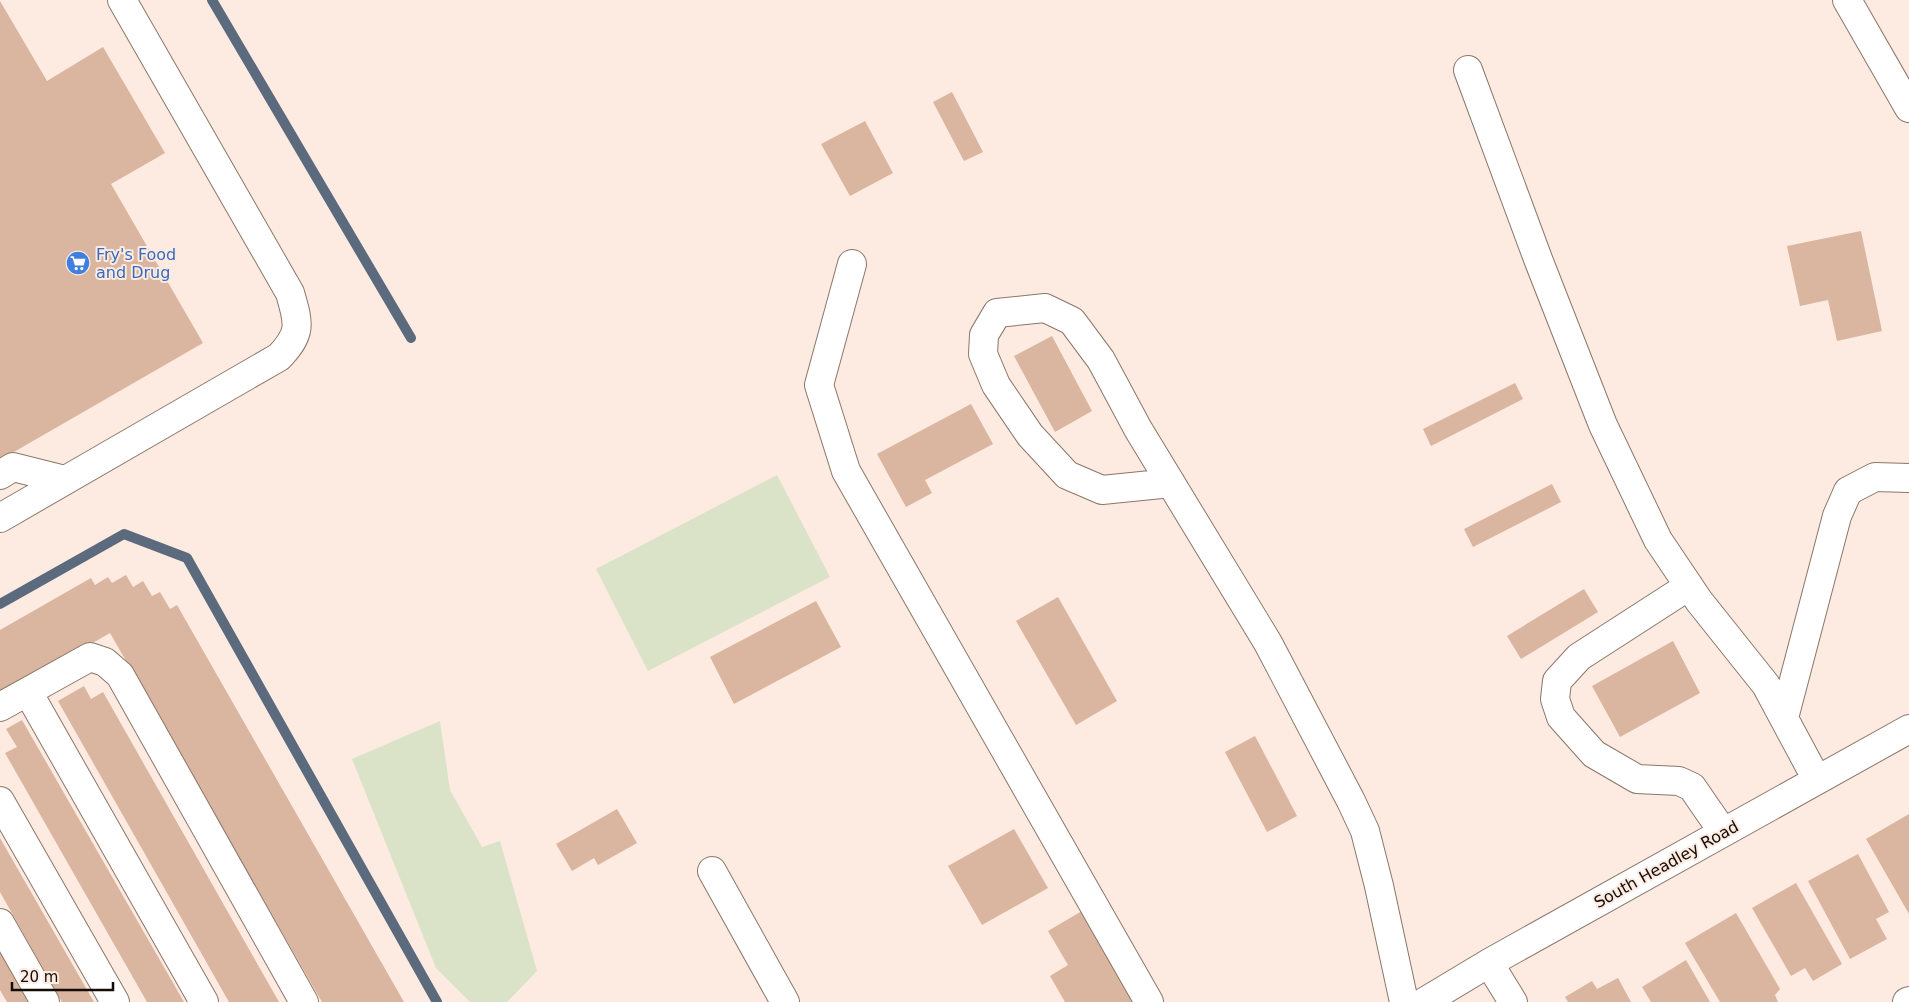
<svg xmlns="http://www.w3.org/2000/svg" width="1909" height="1002" font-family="'DejaVu Sans',sans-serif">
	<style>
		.green { fill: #dae3c7 }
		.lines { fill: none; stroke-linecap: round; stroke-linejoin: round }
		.stream { stroke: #5b6a7d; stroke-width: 10 }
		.building { fill: #dab59f }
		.minor-casing { stroke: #8b776a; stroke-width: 30 }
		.minor { stroke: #fff; stroke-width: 28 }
		.labels { text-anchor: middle; stroke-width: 4; stroke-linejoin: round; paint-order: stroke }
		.shop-label { font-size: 16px; fill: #366cbe; stroke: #fdeae0; text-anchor: start }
		.street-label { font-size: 16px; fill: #130c07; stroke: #fdeae0 }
	</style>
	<rect width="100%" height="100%" fill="#fdeae0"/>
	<path class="green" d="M777,475L830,577L648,671L596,569Z
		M440,721L450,790L482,847L500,841L537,971L507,1002H470L436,968L352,759Z"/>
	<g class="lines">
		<path class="stream" d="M212,0L411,338
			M0,604L124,534L187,558L437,1002"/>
	</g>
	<path class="building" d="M0,1L47,81L103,47L165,153L111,184L203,343L0,460Z
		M952,92L983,152L964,161L933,102Z
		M865,121L893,173L850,196L821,144Z
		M1861,231L1882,331L1837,341L1828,300L1800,306L1787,246Z
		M1052,336L1092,411L1055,432L1014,356Z
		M1515,383L1523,399L1431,446L1423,429Z
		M971,404L993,444L925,480L932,493L906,507L877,454Z
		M1552,484L1561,502L1473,547L1464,529Z
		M126,575L133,587L143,581L152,596L160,592L170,609L177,605L404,1002H322L110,633L0,696V630L91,578L95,585L108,577L112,583Z
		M1584,589L1598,612L1521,659L1507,636Z
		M1058,597L1117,701L1076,725L1016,621Z
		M816,601L841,647L734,704L710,657Z
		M1673,641L1700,693L1620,737L1592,686Z
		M84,686L91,699L103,692L279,1002H229L58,701Z
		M22,720L184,1002H147L5,753L17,747L6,729Z
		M1255,736L1297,816L1267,832L1225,752Z
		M617,809L637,843L598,865L594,858L572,871L556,844Z
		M1909,814V914L1866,839Z
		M1014,829L1048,888L982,925L948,866Z
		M0,838L94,1002H62L0,892Z
		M1858,854L1889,912L1876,919L1887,939L1850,959L1808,881Z
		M1796,883L1842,964L1813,981L1805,968L1791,976L1752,908Z
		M1082,911L1133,1002H1065L1050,976L1068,965L1048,931Z
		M1736,913L1780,989L1775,995L1778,1002H1720L1685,943Z
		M0,938L36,1002H7L0,990Z
		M1686,960L1710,1002H1651L1642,987Z
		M1618,978L1631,1002H1568L1565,997L1592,981L1597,989Z"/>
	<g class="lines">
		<g class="minor-casing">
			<path id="minor" d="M1847,0L1909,108
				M1468,70L1538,259L1603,425L1658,540L1699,601L1766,685L1817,780
				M852,264L819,385L846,471L1149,1002
				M0,475L13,467L65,480
				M1171,483L1102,490L1067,475L1030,435L996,385L983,354L984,335L997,313L1045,308L1072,321L1101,360L1138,429L1268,643L1351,801L1365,831L1379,886L1404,1002
				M0,518L279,357C302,333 299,324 290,293L122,0
				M1689,586L1579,657L1557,681L1555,699L1561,717L1594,754L1637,779L1679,781L1692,787L1723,832
				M28,692L204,1002
				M0,707L90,657L105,662L120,675L304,1002
				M1784,718L1837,516L1848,491L1875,477L1909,478
				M0,801L115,1002
				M712,871L785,1002
				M0,923L45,1002
				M1489,963L1513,1002
				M1424,1002L1489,963L1909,729
				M1907,1002L1909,1001"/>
		</g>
		<use href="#minor" class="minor"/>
	</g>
	<defs>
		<g id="supermarket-disc" transform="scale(1.25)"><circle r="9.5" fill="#3f7fe0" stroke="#fdeae0"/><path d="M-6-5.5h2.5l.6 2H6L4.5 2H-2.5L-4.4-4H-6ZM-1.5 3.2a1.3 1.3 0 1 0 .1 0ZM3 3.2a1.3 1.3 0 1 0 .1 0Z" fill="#fff"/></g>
	</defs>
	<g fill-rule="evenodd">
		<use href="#supermarket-disc" x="78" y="263"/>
	</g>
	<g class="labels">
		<g class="shop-label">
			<text x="96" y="260">Fry's Food<tspan x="96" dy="18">and Drug</tspan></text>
		</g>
		<g class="street-label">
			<text transform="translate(1666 864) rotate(-29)" y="6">South Headley Road</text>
		</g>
	</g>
	<path d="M12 982v8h101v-8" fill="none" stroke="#130c07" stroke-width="2.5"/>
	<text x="20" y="982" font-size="15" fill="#130c07" stroke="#fdeae0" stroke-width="4" paint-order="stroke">20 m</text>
</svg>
